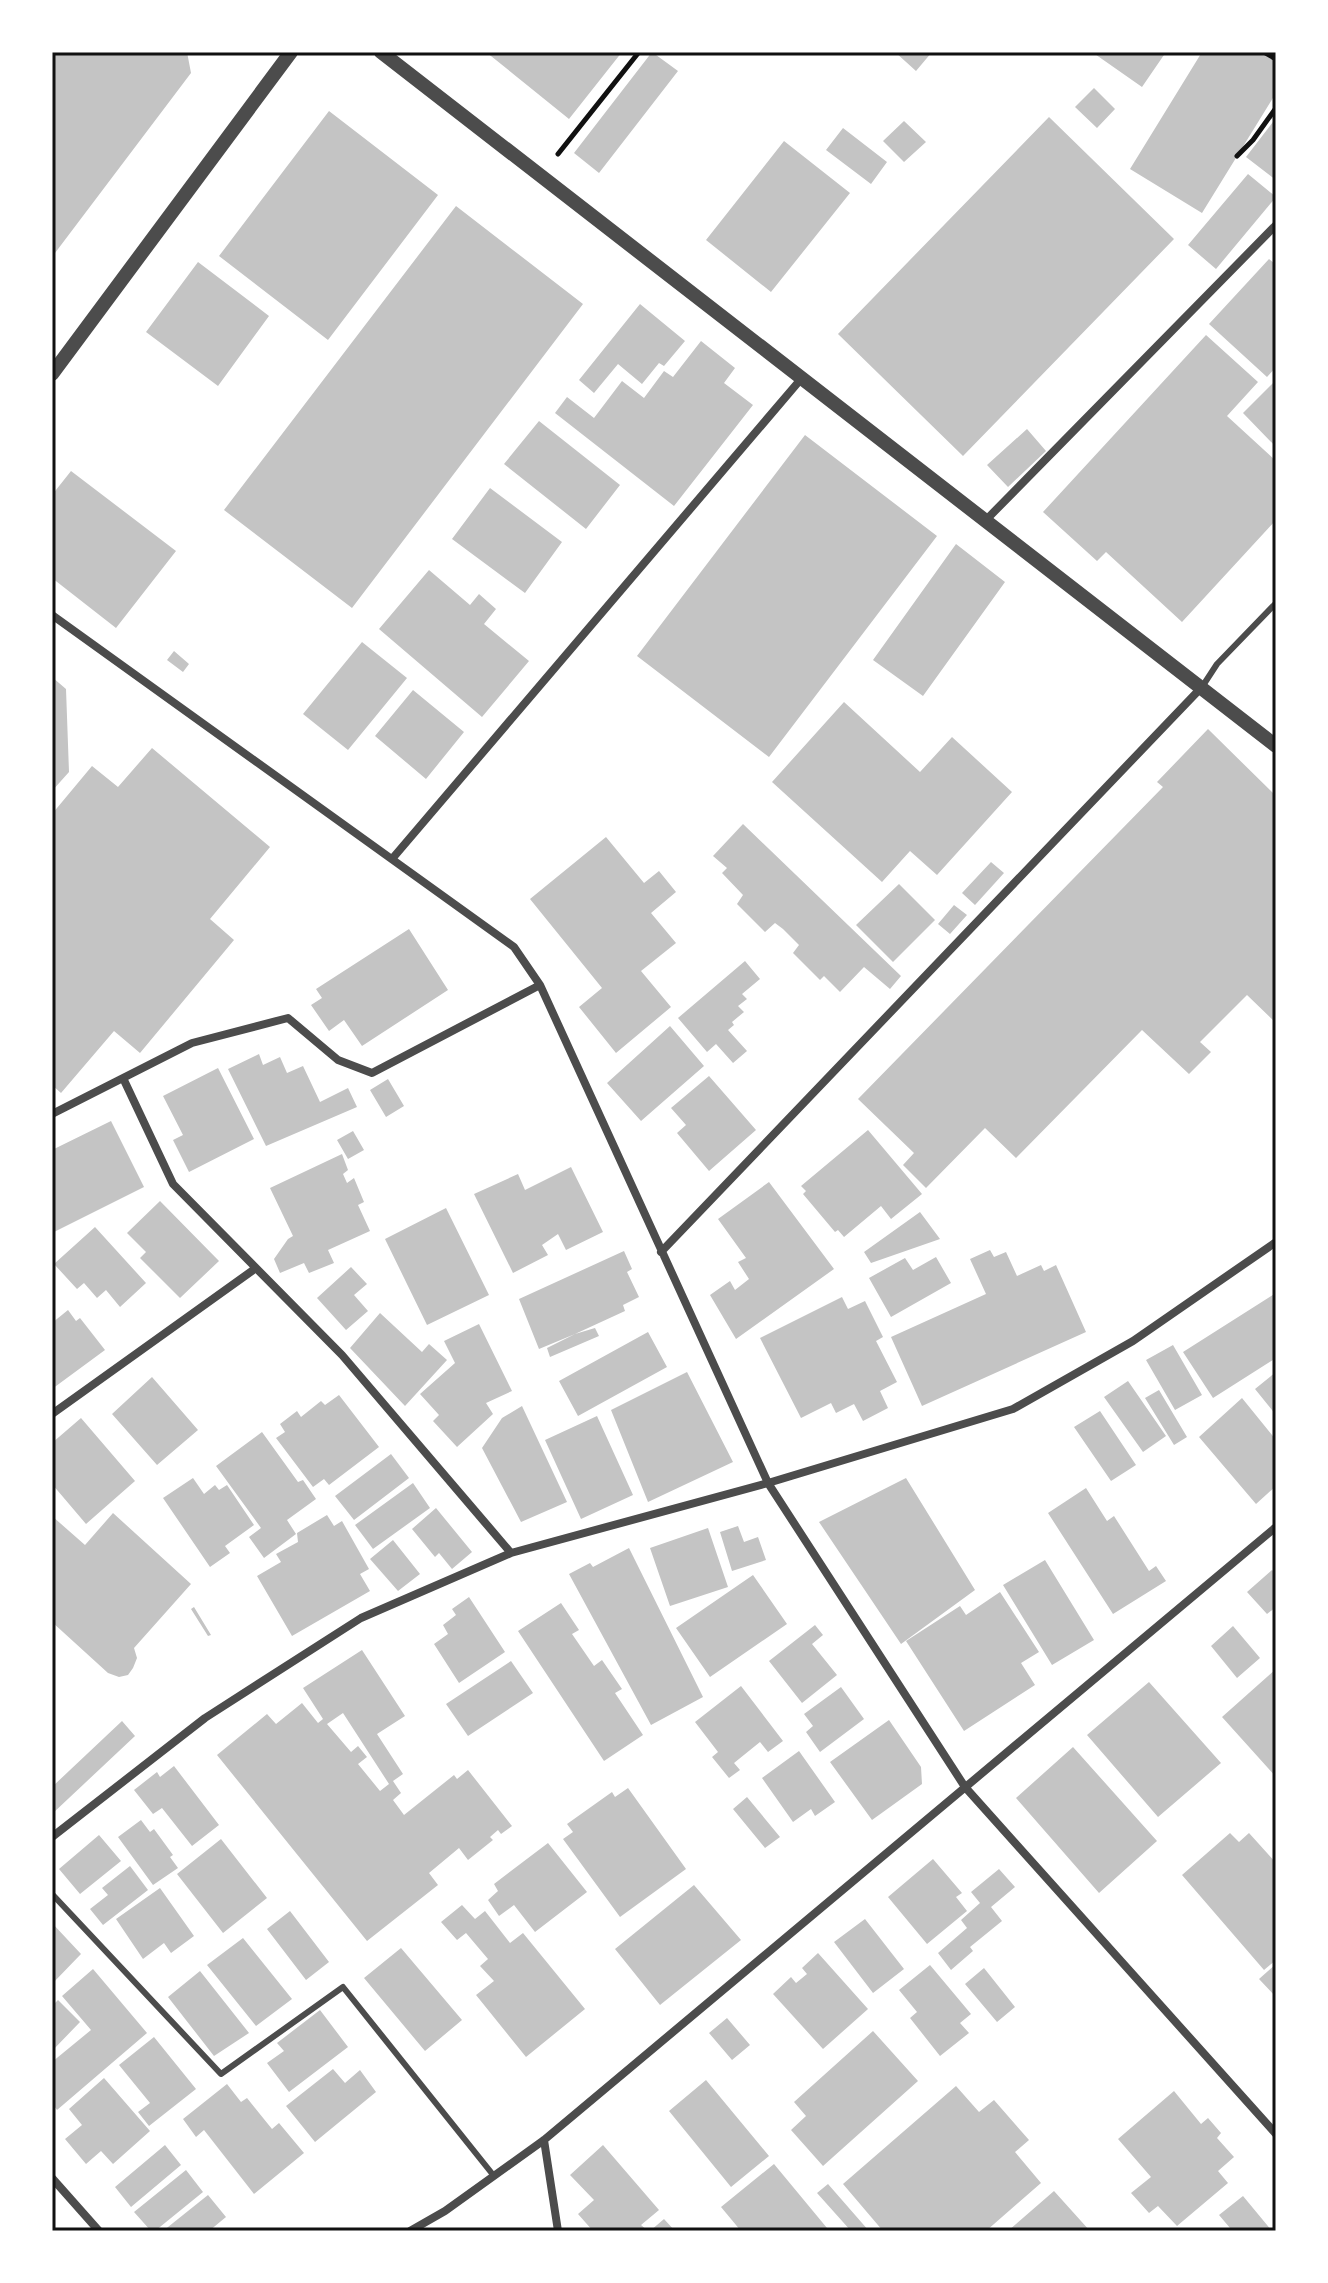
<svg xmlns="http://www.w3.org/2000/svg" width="1328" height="2283" font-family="'Space Grotesk',sans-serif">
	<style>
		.building { fill: #c4c4c4; fill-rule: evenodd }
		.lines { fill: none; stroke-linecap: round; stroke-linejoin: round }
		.path { stroke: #111; stroke-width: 5 }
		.service { stroke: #4c4c4c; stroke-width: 6 }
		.minor { stroke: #4c4c4c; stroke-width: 8 }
		.tertiary { stroke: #4c4c4c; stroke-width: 14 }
		.neatline { fill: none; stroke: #111; stroke-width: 3 }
	</style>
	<rect width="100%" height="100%" fill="#fff"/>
	<path class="building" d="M52,52H187L191,73L52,257Z
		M486,52H622L569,119Z
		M652,52L678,71L599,173L574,153Z
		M895,52H932L916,71Z
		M1092,52H1166L1142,87Z
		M1202,52H1276V93L1202,213L1130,169Z
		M1094,88L1115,109L1097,128L1075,107Z
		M329,111L438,195L328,340L219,256Z
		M1049,117L1174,239L963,456L838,334Z
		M1276,118V180L1246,157Z
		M904,121L926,142L904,162L883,141Z
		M843,128L887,162L871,184L826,150Z
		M784,141L850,193L771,292L706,240Z
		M1248,174L1276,197L1216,269L1188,245Z
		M456,206L583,304L352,608L224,510Z
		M1269,259L1276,265V367L1267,377L1209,324Z
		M198,262L269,316L218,386L146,332Z
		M640,304L685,341L664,366L659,363L642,384L618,364L594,393L579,380Z
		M1206,335L1258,382L1227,416L1276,461V520L1182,622L1106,552L1097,561L1043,512Z
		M701,341L735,368L724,383L753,405L674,506L555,413L567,397L594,418L622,381L644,398L664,371L673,377Z
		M1276,380V447L1243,413Z
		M539,421L620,485L586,529L504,464Z
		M1027,429L1046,451L1008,487L987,465Z
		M805,435L937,536L769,757L637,656Z
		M71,471L176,551L116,628L52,578V495Z
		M490,488L562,542L525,593L452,539Z
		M956,544L1005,582L923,696L873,660Z
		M429,570L470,605L479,594L496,609L484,624L529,661L482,717L379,629Z
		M362,642L407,678L348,750L303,714Z
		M174,651L189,664L183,672L167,660Z
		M52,677L66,689L69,772L52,791Z
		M413,690L464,732L426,779L375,736Z
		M844,702L920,772L952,737L1012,792L937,875L910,851L882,882L772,782Z
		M1208,729L1276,796V1023L1247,995L1200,1042L1211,1052L1189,1074L1142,1030L1016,1158L985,1128L926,1188L903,1165L914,1153L858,1099L1163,787L1157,782Z
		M152,748L270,847L210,919L234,940L140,1053L114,1031L61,1093L52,1085V814L92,766L118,787Z
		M743,824L901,976L890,989L864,967L840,992L824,976L820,980L793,953L799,945L783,929L775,923L765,932L737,904L743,895L722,873L727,868L713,856Z
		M606,837L644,883L659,871L676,892L651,913L676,943L641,971L671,1007L616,1053L579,1007L602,988L530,899Z
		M991,862L1004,873L975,905L962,893Z
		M899,884L935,920L893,962L856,925Z
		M954,905L967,915L950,934L938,924Z
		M409,929L448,990L362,1046L344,1020L329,1031L311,1005L322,998L316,989Z
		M745,961L760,979L742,994L747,999L738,1006L744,1012L732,1022L734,1025L728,1030L747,1051L733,1063L716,1044L707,1052L678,1018Z
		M670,1026L704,1066L641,1121L607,1083Z
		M259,1054L263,1065L280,1057L287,1073L303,1066L320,1102L348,1088L357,1107L266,1146L228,1069Z
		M218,1068L254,1139L189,1172L173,1140L183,1135L163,1096Z
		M709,1076L756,1130L709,1171L677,1133L686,1125L671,1108Z
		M388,1079L404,1106L386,1117L370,1090Z
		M111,1121L144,1187L52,1233V1150Z
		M868,1130L922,1194L891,1219L881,1206L844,1237L838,1230L835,1232L803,1194L806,1191L801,1186Z
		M353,1131L364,1150L348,1159L337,1140Z
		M342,1154L348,1170L343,1174L347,1183L354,1178L364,1202L358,1205L370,1231L328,1250L334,1263L309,1273L304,1263L280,1273L274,1259L288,1239L293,1236L270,1188Z
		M571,1167L603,1232L566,1250L558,1234L542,1245L548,1255L513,1273L474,1194L518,1174L525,1190Z
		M769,1182L834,1269L736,1339L710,1295L730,1281L735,1290L749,1279L738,1262L746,1258L718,1219Z
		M160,1201L219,1261L180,1298L140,1258L146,1252L127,1233Z
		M446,1208L489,1295L427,1325L385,1239Z
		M920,1212L940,1239L871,1263L864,1252Z
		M95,1227L146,1283L120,1307L106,1290L97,1298L84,1283L77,1289L54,1264Z
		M990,1250L994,1257L1006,1252L1017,1276L1041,1265L1044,1271L1056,1265L1086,1332L922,1406L891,1337L986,1294L970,1259Z
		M624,1251L632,1269L627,1272L639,1297L623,1305L625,1311L575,1334L595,1328L599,1336L550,1357L547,1348L575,1334L539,1349L519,1299Z
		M936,1257L951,1283L891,1317L869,1278L905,1258L913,1270Z
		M351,1267L367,1284L354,1295L368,1311L346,1330L317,1298Z
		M1276,1293V1358L1213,1398L1183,1352Z
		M842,1297L848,1309L865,1301L883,1337L876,1341L897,1382L880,1391L888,1408L863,1421L854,1404L836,1413L831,1403L801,1418L760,1338Z
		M68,1310L76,1321L80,1318L105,1350L52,1389V1323Z
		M380,1313L422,1352L429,1344L447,1360L405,1406L350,1348Z
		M479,1324L512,1391L486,1403L493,1414L457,1447L433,1421L439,1415L420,1394L455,1363L444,1341Z
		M648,1332L667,1367L578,1416L559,1381Z
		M1173,1345L1202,1395L1175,1410L1146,1360Z
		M687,1372L733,1462L648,1502L611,1410Z
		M1276,1372V1415L1255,1389Z
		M152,1377L198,1430L157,1465L112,1414Z
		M1128,1381L1166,1436L1143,1452L1104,1397Z
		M1159,1390L1187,1437L1174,1445L1145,1398Z
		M339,1395L379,1447L329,1485L324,1479L313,1487L276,1438L285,1432L280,1424L297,1411L301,1417L321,1401L325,1405Z
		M1242,1398L1276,1440V1486L1256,1504L1199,1437Z
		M522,1406L567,1502L521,1522L482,1448L502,1418Z
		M1100,1411L1136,1465L1111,1481L1074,1427Z
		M597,1416L633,1495L581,1519L545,1440Z
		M81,1418L135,1481L86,1524L52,1484V1443Z
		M262,1432L298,1482L303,1480L316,1499L287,1520L296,1534L264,1558L249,1537L261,1528L216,1466Z
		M391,1454L409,1478L354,1520L335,1496Z
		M193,1478L204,1494L215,1485L219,1490L227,1485L254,1525L225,1546L230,1553L210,1567L163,1498Z
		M906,1478L975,1590L901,1644L819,1522Z
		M413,1483L430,1508L373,1549L355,1525Z
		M1086,1488L1107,1521L1114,1516L1149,1571L1156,1566L1166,1581L1113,1614L1048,1513Z
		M436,1508L472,1552L452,1569L439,1553L435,1557L412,1529Z
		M113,1513L191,1584L134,1648L137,1658L133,1668L128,1675L119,1677L108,1673L52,1622V1516L85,1545Z
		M327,1515L334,1526L342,1521L369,1569L360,1574L370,1591L292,1636L257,1576L281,1562L276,1554L298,1542L297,1533Z
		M738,1526L744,1542L758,1537L766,1560L732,1571L720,1532Z
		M708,1528L728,1587L670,1606L650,1548Z
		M393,1540L420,1574L398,1591L370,1559Z
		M629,1548L703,1697L651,1725L569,1574L590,1563L593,1567Z
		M1045,1560L1094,1640L1052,1665L1003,1585Z
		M1272,1570L1276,1574V1607L1267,1614L1247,1592Z
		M753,1575L787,1624L710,1677L676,1628Z
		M1000,1592L1039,1652L1021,1663L1035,1685L964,1731L906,1641L960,1606L966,1615Z
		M469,1597L505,1652L459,1683L434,1644L448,1634L443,1625L456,1615L452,1609Z
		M561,1603L579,1630L572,1634L594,1666L602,1660L622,1689L615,1693L643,1735L604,1761L518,1631Z
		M194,1607L211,1635L208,1636L191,1609Z
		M815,1625L823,1635L812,1644L837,1675L802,1703L769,1661Z
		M1233,1626L1260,1658L1237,1678L1211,1646Z
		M362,1650L405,1716L377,1734L403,1774L393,1781L401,1793L393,1800L404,1815L454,1775L457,1779L468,1770L512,1826L501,1834L498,1830L490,1837L493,1840L468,1860L459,1848L429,1873L438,1885L367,1941L217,1755L267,1714L276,1724L302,1703L318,1723L323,1719L303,1688ZM343,1713L389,1784L380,1791L358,1764L367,1757L358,1746L351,1752L327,1724Z
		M511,1661L533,1693L468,1736L446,1704Z
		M1276,1669V1777L1222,1717Z
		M1149,1682L1221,1763L1158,1817L1087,1735Z
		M741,1686L783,1741L768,1752L760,1742L734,1763L740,1770L729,1778L712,1757L718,1752L695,1722Z
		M841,1687L864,1719L820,1752L806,1732L813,1726L804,1714Z
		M889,1720L921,1767L922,1784L872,1820L830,1762Z
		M122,1721L135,1736L52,1814V1787Z
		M1073,1747L1157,1841L1099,1893L1016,1798Z
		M799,1751L835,1802L815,1816L811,1809L793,1822L762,1778Z
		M174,1766L219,1825L192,1846L162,1808L153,1814L134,1790L157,1772L160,1777Z
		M628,1788L686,1869L620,1917L563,1839L573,1832L567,1824L612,1792L615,1797Z
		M747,1797L780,1837L765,1848L733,1809Z
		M141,1820L150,1832L154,1829L173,1855L170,1857L178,1868L153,1885L118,1837Z
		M1230,1833L1239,1842L1249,1833L1276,1863V1960L1264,1970L1182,1875Z
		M99,1835L121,1861L80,1894L59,1869Z
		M221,1839L267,1898L223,1933L177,1874Z
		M548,1843L587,1892L535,1932L514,1905L499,1916L488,1900L498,1891L494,1884Z
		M933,1859L962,1893L956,1897L967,1911L927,1944L888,1897Z
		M130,1866L148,1890L103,1925L90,1909L108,1895L102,1888Z
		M999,1869L1015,1887L991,1907L1002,1921L970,1947L973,1951L951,1970L938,1953L967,1928L961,1920L980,1903L971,1892Z
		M694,1885L741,1940L660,2005L615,1949Z
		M160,1888L194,1936L171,1953L164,1943L143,1959L116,1919Z
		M462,1905L475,1919L485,1911L510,1943L523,1933L585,2009L526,2057L476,1995L494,1981L480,1966L488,1959L466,1933L457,1940L441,1922Z
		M290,1911L329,1962L306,1980L267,1929Z
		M865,1919L904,1969L873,1993L834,1942Z
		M52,1923L81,1954L52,1984Z
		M243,1938L292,1999L256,2026L207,1965Z
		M401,1948L462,2020L425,2051L364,1978Z
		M818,1953L868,2009L823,2049L773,1994L791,1977L796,1983L807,1974L802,1968Z
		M1276,1964V1997L1259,1979Z
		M930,1965L971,2014L960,2023L969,2033L940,2056L910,2018L917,2012L899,1990Z
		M984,1968L1015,2007L997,2022L965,1984Z
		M93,1969L147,2033L57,2110L52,2103V2062L91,2030L62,1996Z
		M200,1971L249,2033L214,2056L168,1997Z
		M58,2000L80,2022L52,2051V2006Z
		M320,2010L348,2047L289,2092L267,2063L284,2051L277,2043Z
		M727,2018L750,2045L732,2060L709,2033Z
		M873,2031L918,2081L823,2166L791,2130L806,2116L794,2102Z
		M154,2037L196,2089L149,2126L138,2112L150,2103L119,2065Z
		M333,2069L345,2083L360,2070L376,2092L315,2142L286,2106Z
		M104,2078L150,2131L113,2164L101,2151L86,2164L65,2139L82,2125L69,2109Z
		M706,2080L769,2156L731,2187L669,2111Z
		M227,2084L241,2102L247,2098L272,2129L279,2123L304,2153L254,2194L204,2130L196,2137L183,2119Z
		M956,2086L979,2112L994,2100L1029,2140L1015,2152L1041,2183L986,2231H883L843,2184Z
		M1174,2091L1201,2124L1208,2118L1221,2133L1217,2138L1234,2157L1218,2171L1228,2183L1177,2226L1158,2206L1149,2213L1131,2193L1151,2177L1118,2139Z
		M165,2145L181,2165L131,2207L115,2187Z
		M603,2145L659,2210L641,2225L648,2231H593L578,2214L594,2200L570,2175Z
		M774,2164L827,2228L823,2231H741L721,2207Z
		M186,2170L203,2192L155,2231H151L134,2212Z
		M828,2184L869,2231H851L817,2193Z
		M1054,2191L1090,2231H1008Z
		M208,2195L226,2217L209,2231H163Z
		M1243,2196L1272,2231H1226L1230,2228L1219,2215Z
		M664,2219L675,2231H650Z"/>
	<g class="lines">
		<path class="path" d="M1264,52L1276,59
			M558,154L639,52
			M1237,156L1253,140L1276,108"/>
		<path class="service" d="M1202,687L1217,664L1276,603
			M52,1894L221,2074L343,1987L494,2176"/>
		<path class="minor" d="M985,521L1276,225
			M52,615L514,947L540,985L768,1483L965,1787L1276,2134
			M392,859L801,379
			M123,1078L173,1184L342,1355L511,1553
			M52,1114L192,1043L288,1018L338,1060L372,1073L540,985
			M661,1252L1200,689
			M52,1414L256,1268
			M52,1837L205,1718L361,1618L511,1553L768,1483L1013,1409L1133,1341L1276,1242
			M544,2140L558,2231
			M52,2178L99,2231
			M410,2231L445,2211L544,2140L1276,1527"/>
		<path class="tertiary" d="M381,52L1276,746
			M52,374L291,52"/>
	</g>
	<rect width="1328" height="2283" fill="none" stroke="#ffffff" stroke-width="108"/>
	<rect x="54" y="54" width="1220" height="2175" class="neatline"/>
</svg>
